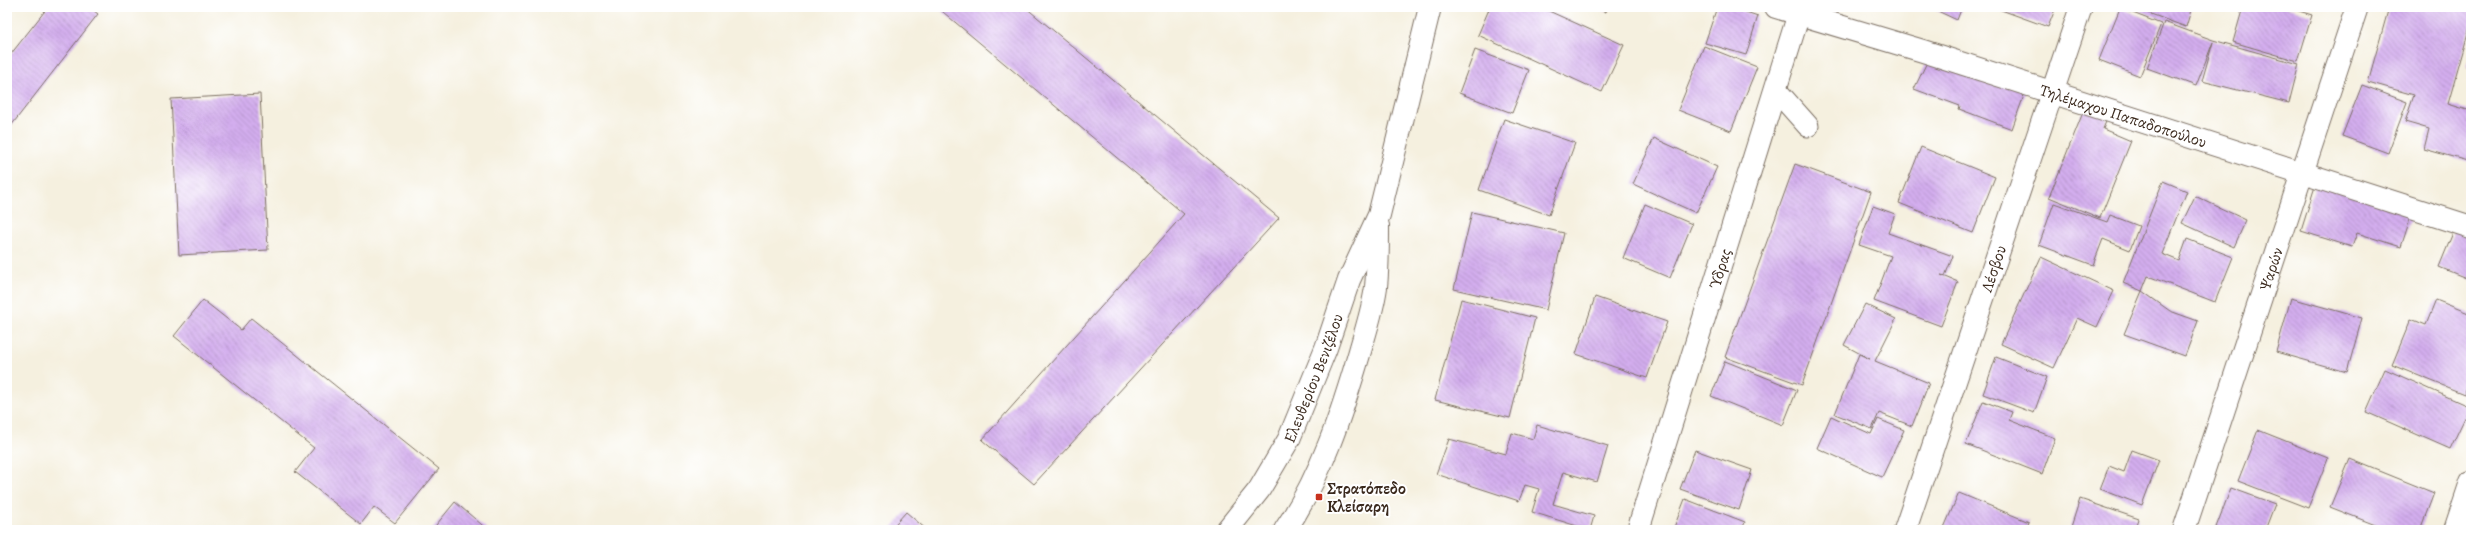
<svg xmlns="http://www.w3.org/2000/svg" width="2478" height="537" font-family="Alegreya,serif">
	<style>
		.building { fill: url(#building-back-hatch) }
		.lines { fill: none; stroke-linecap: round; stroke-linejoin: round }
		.service-casing { stroke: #7c6f62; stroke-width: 23 }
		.minor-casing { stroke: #7c6f62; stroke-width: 24 }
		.secondary-casing { stroke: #7c6f62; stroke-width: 24 }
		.service { stroke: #fff; stroke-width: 21 }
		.minor { stroke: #fff; stroke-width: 22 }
		.secondary { stroke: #fff; stroke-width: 22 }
		.poi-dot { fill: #c8321e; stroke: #fff; stroke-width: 1.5 }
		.labels { text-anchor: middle; stroke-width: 4; stroke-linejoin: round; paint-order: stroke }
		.street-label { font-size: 16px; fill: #3b2a1e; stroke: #fff }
		.poi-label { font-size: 16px; font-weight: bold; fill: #3b2a1e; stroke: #fff; text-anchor: start }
	</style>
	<defs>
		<pattern id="building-back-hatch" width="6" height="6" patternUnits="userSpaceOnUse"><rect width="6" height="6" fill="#d3adee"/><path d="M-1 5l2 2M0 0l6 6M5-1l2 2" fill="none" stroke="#ac8dc0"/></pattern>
	</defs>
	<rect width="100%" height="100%" fill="#fff"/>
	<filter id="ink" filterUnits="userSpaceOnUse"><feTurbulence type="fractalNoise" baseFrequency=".025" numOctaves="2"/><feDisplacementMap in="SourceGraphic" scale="8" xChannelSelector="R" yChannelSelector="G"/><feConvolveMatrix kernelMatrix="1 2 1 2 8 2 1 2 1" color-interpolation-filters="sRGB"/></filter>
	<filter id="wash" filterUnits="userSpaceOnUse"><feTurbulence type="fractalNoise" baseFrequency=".012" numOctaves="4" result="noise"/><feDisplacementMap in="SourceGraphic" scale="16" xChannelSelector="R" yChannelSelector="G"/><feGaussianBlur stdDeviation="0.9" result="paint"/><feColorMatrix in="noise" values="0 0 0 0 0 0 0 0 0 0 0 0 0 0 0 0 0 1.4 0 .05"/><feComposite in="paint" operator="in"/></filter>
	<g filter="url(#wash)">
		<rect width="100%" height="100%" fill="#f5f0df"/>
		<g id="blocks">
			<path class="building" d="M48,7H89L98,14L7,131V59Z
				M937,7H1025L1279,218L1034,484L982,440L1184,214Z
				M1490,7H1540L1624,45L1602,92L1478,35Z
				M1592,7H1608L1606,12Z
				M1717,7H1731L1758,16L1746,55L1705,43Z
				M1929,7H1962L1957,20Z
				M1993,7H2056L2048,27Z
				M2132,7H2192L2186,27Z
				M2243,7H2286L2312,15L2298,61L2233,42Z
				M2389,7L2471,8V23L2448,104L2471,111V162L2424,149L2429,129L2405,122L2414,95L2368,82Z
				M2120,8L2161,24L2140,76L2099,60Z
				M2164,22L2213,40L2299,64L2289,103L2202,81L2213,42L2196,86L2147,68Z
				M1704,46L1757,67L1731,131L1678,110Z
				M1475,50L1529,70L1512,113L1459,93Z
				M1931,54L2028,84L2012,129L1959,109L1960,106L1914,89Z
				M2471,55V69L2466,67Z
				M2362,85L2407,102L2388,153L2342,136Z
				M260,94L268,250L179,255L171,99Z
				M2086,105L2109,114L2103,129L2131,141L2100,218L2049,197Z
				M1504,119L1575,143L1549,215L1479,190Z
				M1654,138L1717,167L1696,213L1633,184Z
				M1921,147L1995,177L1973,233L1899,203Z
				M1795,164L1871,192L1802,385L1725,357Z
				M2317,180L2413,210L2401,247L2357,233L2352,247L2301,231Z
				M2163,181L2187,191L2162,254L2179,261L2187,239L2233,257L2215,302L2148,276L2142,291L2123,283Z
				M2195,196L2246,220L2234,247L2182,223Z
				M2054,203L2107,222L2110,215L2139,226L2130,250L2103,239L2093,265L2039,245Z
				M1645,204L1692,224L1670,278L1623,258Z
				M1873,206L1895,214L1888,233L1953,256L1945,276L1941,275L1958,282L1941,326L1874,301L1891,256L1859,245Z
				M1472,212L1564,233L1546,310L1454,289Z
				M2457,223L2471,228V280L2439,267Z
				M2041,257L2114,291L2097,327L2077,318L2054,368L2001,344Z
				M2142,291L2170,311L2198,321L2185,356L2124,334Z
				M1595,297L1667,322L1647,378L1576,354Z
				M2291,298L2362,318L2347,372L2276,352Z
				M1461,299L1535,318L1510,418L1435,400Z
				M203,300L241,330L251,318L439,469L395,523L374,507L361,524L295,472L314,448L174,336Z
				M2436,300L2471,314V378L2464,394L2392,365L2411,319L2426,325Z
				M1865,304L1896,319L1875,361L1929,383L1912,426L1879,413L1872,429L1835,414L1859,354L1870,359L1844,345Z
				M1996,357L2047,377L2034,413L1983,394Z
				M1725,361L1797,390L1783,425L1711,396Z
				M2385,369L2470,407L2450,449L2366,412Z
				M1983,401L2012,412L2009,420L2055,438L2042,474L1966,444Z
				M1831,416L1871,434L1878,419L1904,430L1882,477L1817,448Z
				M1537,425L1608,446L1597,482L1563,472L1553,504L1594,516L1590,530L1532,512L1539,489L1525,485L1519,501L1436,474L1449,439L1506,454L1512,433L1533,439Z
				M2258,430L2328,458L2308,508L2238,481Z
				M1695,450L1752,470L1739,510L1680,489Z
				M2132,450L2159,460L2142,505L2100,489L2109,466L2124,472Z
				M2350,459L2434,493L2420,530H2388L2330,507Z
				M2231,488L2275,504L2265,530H2215Z
				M1959,493L2029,522L2026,530H1943Z
				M1685,499L1745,522L1742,530H1673Z
				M2080,499L2139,519L2135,530H2070Z
				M455,502L488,530H432Z
				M906,512L927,530H890Z"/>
		</g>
	</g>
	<g filter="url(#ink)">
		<use href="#blocks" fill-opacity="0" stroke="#7c6f62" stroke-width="1"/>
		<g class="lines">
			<g class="service-casing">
				<path id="service" d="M1776,90L1808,126"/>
			</g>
			<g class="minor-casing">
				<g id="minor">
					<path id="s1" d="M1776,7L1923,51L2471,227"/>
					<path id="s2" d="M1638,530L1801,7"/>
					<path id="s3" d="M1905,530L2081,7"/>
					<path id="s4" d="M2184,530L2357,7"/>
					<path d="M2455,530L2471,482"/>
				</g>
			</g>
			<g class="secondary-casing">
				<g id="secondary">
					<path id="s5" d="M1227,530L1259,490L1289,439L1326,348L1349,280L1379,215L1430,7"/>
					<path d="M1285,530C1321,477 1342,413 1360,351C1366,330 1373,309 1376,287C1378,267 1378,246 1378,226"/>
				</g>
			</g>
			<use href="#service" class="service"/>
			<use href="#minor" class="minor"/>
			<use href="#secondary" class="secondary"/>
		</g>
	</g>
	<rect class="poi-dot" x="1315" y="493" width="8" height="8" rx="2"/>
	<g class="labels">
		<g class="street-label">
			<text dy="6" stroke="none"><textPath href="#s1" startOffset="364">Τηλέμαχου Παπαδοπούλου</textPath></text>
			<text dy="6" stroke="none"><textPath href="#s3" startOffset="276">Λέσβου</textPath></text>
			<text dy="6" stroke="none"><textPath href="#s2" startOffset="274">Ύδρας</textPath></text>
			<text dy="6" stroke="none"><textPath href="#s4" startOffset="275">Ψαρών</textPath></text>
			<text dy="6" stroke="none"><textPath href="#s5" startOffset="176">Ελευθερίου Βενιζέλου</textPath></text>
		</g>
		<g class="poi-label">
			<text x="1327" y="494">Στρατόπεδο<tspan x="1327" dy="18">Κλείσαρη</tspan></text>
		</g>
	</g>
	<rect width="2478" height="537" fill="none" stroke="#fff" stroke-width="24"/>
</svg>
